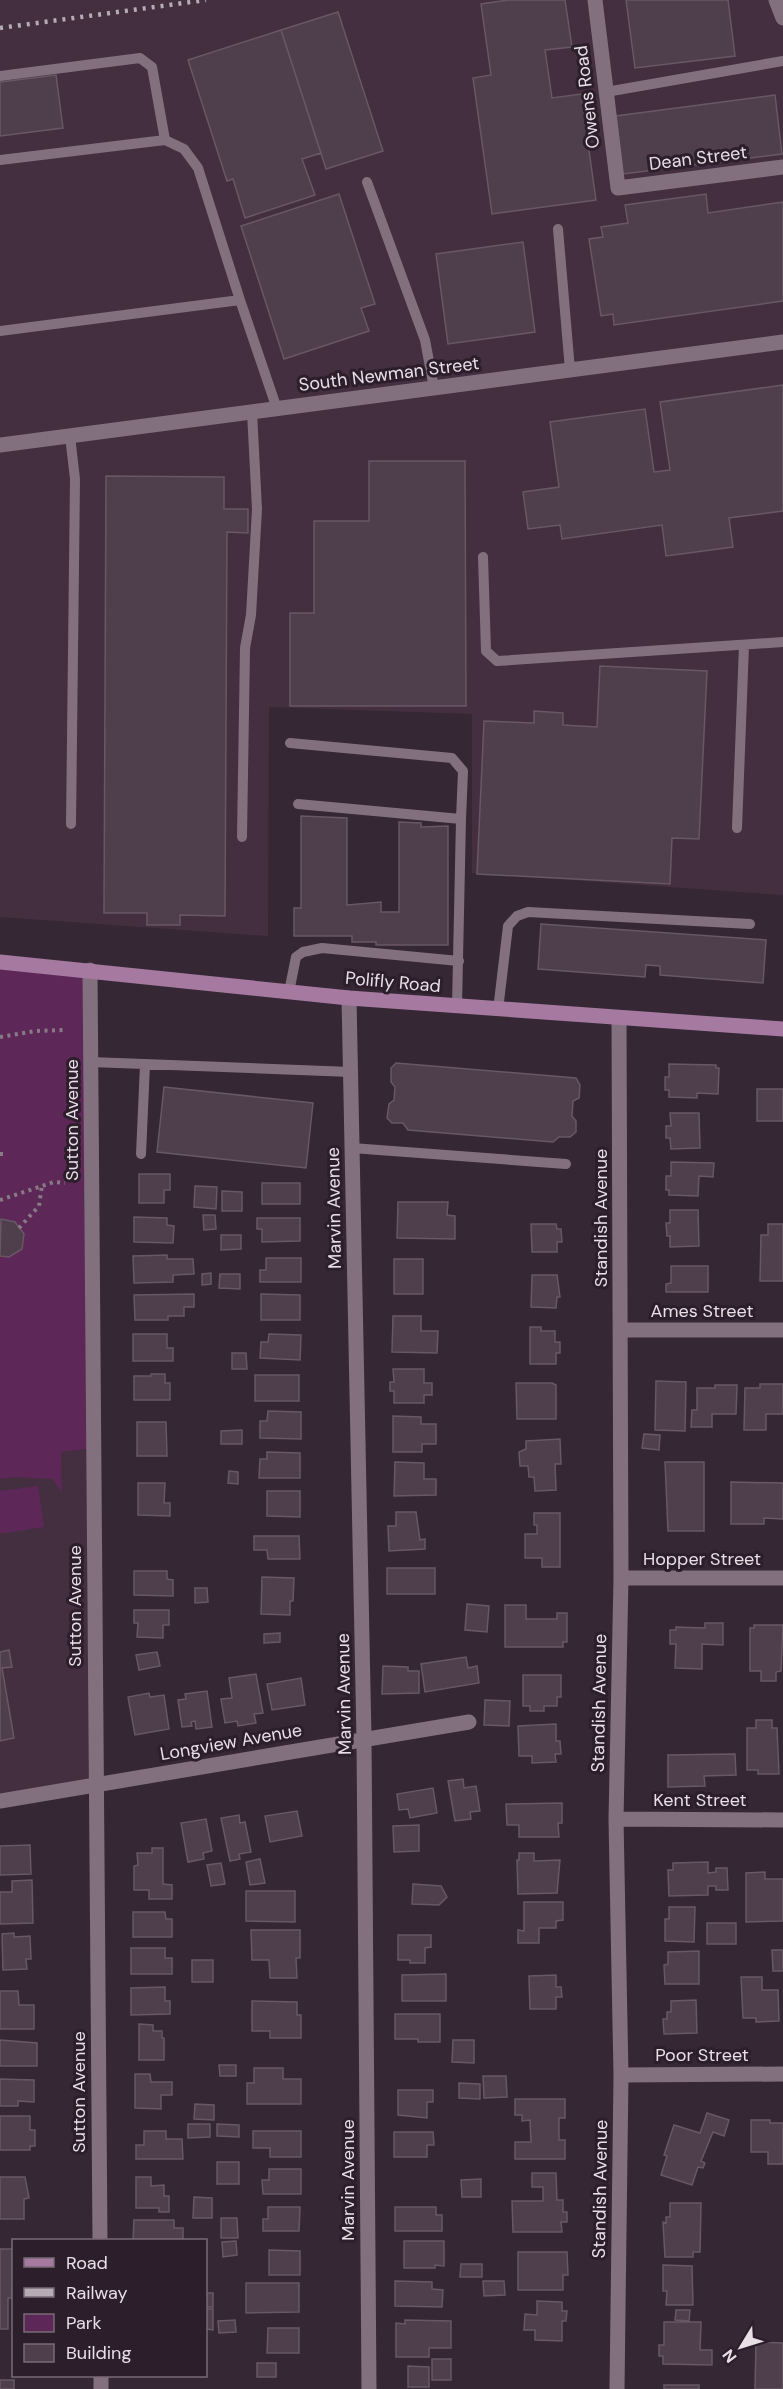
<svg xmlns="http://www.w3.org/2000/svg" width="783" height="2389" font-family="'DM Sans',sans-serif">
	<style>
		.built { fill: #432f40 }
		.green { fill: #5d2858 }
		.building { fill: #4f3f4c; stroke: #685765; stroke-width: 1.5 }
		.lines { fill: none; stroke-linecap: round; stroke-linejoin: round }
		.path { stroke: #887b86; stroke-width: 4; stroke-dasharray: 3 4.5; stroke-linecap: butt }
		.lane { stroke: #82707f; stroke-width: 10 }
		.street { stroke: #82707f; stroke-width: 15 }
		.secondary { stroke: #a67aa0; stroke-width: 15 }
		.rail { stroke: #b7acb5; stroke-width: 4.5; stroke-dasharray: 3 6; stroke-linecap: butt }
		.labels { text-anchor: middle; stroke-width: 6; stroke-linejoin: round; paint-order: stroke }
		.street-label { font-size: 18px; fill: #e9dfe7; stroke: #2c1e2a }
	</style>
	<rect width="100%" height="100%" fill="#362734"/>
	<path class="built" d="M0,0H783V895L472,873V714L269,707L268,936L0,917Z
		M94,1448L96,1785L0,1801V1458Z"/>
	<path class="green" d="M0,962L90,970L94,1448L61,1452L62,1492L52,1479L15,1477L0,1479Z
		M38,1486L44,1527L0,1534V1491Z"/>
	<path class="building" d="M508,0H565L572,47L545,50L552,98L581,94L596,200L492,214L473,78L491,75L481,4Z
		M626,0H728L735,56L635,68Z
		M338,12L383,151L326,169L281,30Z
		M281,30L321,153L302,159L315,195L245,218L233,179L227,181L188,60Z
		M56,75L63,128L0,136V82Z
		M775,95L782,154L623,174L616,116Z
		M339,194L375,304L361,308L369,331L284,359L241,226Z
		M706,194L708,213L783,202V301L614,325L613,314L601,316L589,239L603,237L601,227L628,223L625,205Z
		M523,242L535,332L448,344L436,254Z
		M783,385V511L729,518L733,547L666,556L662,525L562,539L560,525L528,529L523,492L559,487L550,422L645,409L654,472L670,470L660,402Z
		M369,461H465L466,706H290V613H314V521H369Z
		M106,476L224,477V509H248V533L227,532L225,916L180,915V925H147V913H104Z
		M600,666L707,671L699,839L672,838L670,884L477,874L484,721L534,723V711L563,713V725L597,727Z
		M301,816L347,818V905L381,902V912H399V822L421,823V827L448,826V945H376V942H352V936H294V908H301Z
		M541,924L766,940L763,983L660,975V966L646,965L645,977L538,969Z
		M396,1063L576,1078L580,1085L579,1098L573,1101L572,1116L576,1121V1132L570,1137H559L553,1142L408,1130L403,1123H392L387,1118L389,1104L394,1100L395,1087L391,1082V1068Z
		M669,1064L716,1065V1068H719L718,1094L697,1093V1098L669,1097V1090H665V1077H669Z
		M164,1087L313,1103L306,1168L157,1152Z
		M757,1089H783V1121H757Z
		M670,1113H699L700,1148L671,1149L670,1138H666V1126H671Z
		M671,1162L714,1163L713,1177L699,1176L698,1196L669,1195V1190H666V1176H671Z
		M139,1174H170V1190H164V1203H139Z
		M262,1183H300V1204H262Z
		M195,1186L217,1187L216,1209L194,1207Z
		M222,1191L242,1192V1211H222Z
		M398,1202H448L447,1215L455,1216V1239L397,1238Z
		M670,1210H698L699,1246L670,1247V1236H667L666,1223H670Z
		M203,1215H215L216,1229L204,1230Z
		M134,1217L167,1218V1225L174,1226L173,1243L134,1242Z
		M257,1218H300V1241L262,1242V1229H257Z
		M1,1219L15,1222L24,1234L22,1249L9,1257L0,1256Z
		M531,1224H556L557,1229H561L562,1242H557V1252H532Z
		M768,1224H783V1281H760L761,1235H768Z
		M221,1235H241V1249L221,1250Z
		M167,1255V1259H193L194,1274L173,1275V1282L134,1283L133,1256Z
		M266,1258H301V1282H260V1270H266Z
		M394,1259H423V1294H394Z
		M671,1266H708V1292H666V1284L671,1283Z
		M211,1273V1284L202,1285V1274Z
		M220,1274H240V1289L219,1288Z
		M532,1275H557L560,1297H557L556,1308L531,1307Z
		M194,1294V1307H184V1316H168V1320H135L134,1295Z
		M261,1294L300,1295V1320H261Z
		M393,1316H421V1331H438L437,1353L392,1352Z
		M530,1327H541V1331H555V1342H560V1353H556V1364H530Z
		M133,1334H167V1348H173V1361H133Z
		M269,1334L301,1335L300,1360L260,1358L261,1342H268Z
		M232,1353H246L247,1369H232Z
		M393,1369H424V1383H432V1395H424V1403H394V1391H390V1382H394Z
		M151,1374H165V1383H170V1400H134V1376H151Z
		M255,1375H299V1401H255Z
		M656,1381L686,1382L685,1431L655,1430Z
		M516,1383H552L556,1385V1419H517Z
		M760,1384H783V1414H766V1430H744L745,1388H760Z
		M715,1385H737L736,1414H712V1427H691L692,1410H697V1388H715Z
		M268,1411L301,1412V1439L260,1438V1421H267Z
		M393,1416L421,1417V1424H436V1444H422V1452H393Z
		M137,1422H166L167,1456H137Z
		M242,1430V1444H221V1431Z
		M644,1434L660,1435L659,1450L642,1448Z
		M560,1439L561,1464H555L556,1490L535,1491L534,1477H529L528,1466H520L519,1452L526,1449V1441Z
		M267,1452L300,1453V1478H259L260,1459H267Z
		M395,1462L424,1463V1479H436V1495L394,1496Z
		M665,1462H704V1531H668Z
		M229,1471L238,1472V1484L228,1483Z
		M731,1482L783,1483V1519L764,1518V1524H731Z
		M138,1483H165L164,1503H170V1516L138,1515Z
		M267,1491H300V1517L267,1516Z
		M396,1512H416L420,1540L425,1539V1549L389,1551L388,1526H396Z
		M534,1513H560V1567H542V1558H525V1534H537V1525H534Z
		M254,1536H299L300,1559H268L267,1550H254Z
		M387,1568H435V1594H387Z
		M134,1571H167V1579L173,1580V1596L134,1595Z
		M262,1577L294,1578L293,1601H290V1615L261,1614Z
		M195,1588H207L208,1602L195,1603Z
		M467,1604L489,1606L487,1632L465,1630Z
		M505,1605H526V1619H557V1613H567V1642H563V1647H505Z
		M134,1610H169V1625H163V1638L137,1637L138,1623H134Z
		M705,1623H723V1645L702,1644V1669L675,1668L676,1644H670V1630H676V1627L705,1628Z
		M754,1625H783L781,1671L776,1672V1681H761V1671H750V1628H754Z
		M280,1633V1642L264,1643V1634Z
		M9,1650L12,1667L2,1668L14,1738L0,1741V1652Z
		M157,1652L160,1666L139,1670L136,1655Z
		M466,1657L468,1668L477,1666L479,1683L425,1692L421,1664Z
		M383,1666L408,1667V1671H419V1693L382,1694Z
		M256,1674L263,1713L254,1714L256,1723L238,1726L237,1721L225,1723L221,1699L232,1698L229,1678Z
		M523,1675H561V1697H557V1706H544V1711H530V1706H523Z
		M301,1678L305,1705L272,1710L267,1684Z
		M207,1691L212,1727L196,1729L195,1721L191,1722L192,1726L182,1727L178,1700L186,1699L185,1694Z
		M149,1693L150,1697L164,1695L169,1729L135,1735L128,1697Z
		M485,1700L510,1701L509,1726L484,1725Z
		M756,1720H772V1728H777L779,1774H758V1770H747V1728H756Z
		M556,1724V1741H560L561,1754H555L556,1762L532,1763V1756H519L518,1726Z
		M735,1754L736,1775L704,1776L705,1786L668,1787V1755Z
		M463,1779L464,1788L476,1786L480,1811L470,1812L471,1819L455,1821L448,1781Z
		M433,1788L437,1813L410,1818L408,1809L399,1810L397,1794Z
		M562,1803V1823H558L559,1837H519V1825H507L506,1804Z
		M297,1811L302,1836L270,1842L265,1816Z
		M239,1815L240,1823L245,1822L251,1852L239,1854L240,1859L230,1861L221,1818Z
		M206,1819L212,1851L203,1853L204,1859L188,1862L181,1823Z
		M419,1825V1851L394,1852L393,1826Z
		M30,1845L31,1874L0,1875V1846Z
		M152,1848H163V1884L172,1885V1899H149V1890H134V1866L138,1865L137,1853H152Z
		M519,1853H534V1861L560,1860L557,1893L518,1894L517,1860H519Z
		M260,1859L265,1883L250,1885L246,1862Z
		M708,1862V1873L716,1872V1868H727L728,1890H716V1886H708V1895L669,1896L668,1870H673V1863Z
		M221,1863L225,1884L211,1886L207,1865Z
		M765,1872V1879H783V1921L746,1922V1873Z
		M32,1880L33,1923L0,1924V1892H12V1881Z
		M413,1884L441,1886L447,1897L439,1905L412,1904Z
		M246,1891H295V1922L246,1921Z
		M524,1902H563V1920L556,1921V1928H539V1943H518V1930L524,1931Z
		M669,1907H695L694,1942L665,1941V1919H669Z
		M133,1912H165L166,1919H172V1937H133Z
		M707,1923H736V1944H707Z
		M251,1930H300V1958H296L297,1978H270L269,1960H252Z
		M14,1933V1937L30,1936L31,1959H26L27,1969L3,1970L2,1934Z
		M398,1935H431V1947L425,1948V1963H410V1960H398Z
		M131,1948H165V1958H172V1974H131Z
		M772,1950H783V1971H773Z
		M699,1951V1984H665L664,1965L668,1964V1952Z
		M192,1960H213V1982H192Z
		M446,1974V2001H402V1975Z
		M556,1975V1987H561L562,1997H556V2009H530L529,1976Z
		M741,1977H762V1990H778L779,2021L756,2022V2018H743Z
		M165,1987V2001H170V2014L131,2015V1988Z
		M0,1991H18L19,2005H34V2029H0Z
		M696,2000L697,2033L664,2034L663,2019H667V2012H671V2001Z
		M252,2001L297,2002V2015H301V2038H270V2031H252Z
		M395,2014H440V2042H418V2039H395Z
		M139,2024L153,2025V2031H162V2038H164V2060H139Z
		M0,2040L37,2043V2066H0Z
		M453,2040H474V2063L452,2062Z
		M219,2065H236V2076H220Z
		M254,2068H283V2079H301V2104H247V2083H254Z
		M135,2074H150L151,2082H172V2095H161V2109L135,2108Z
		M483,2076H506L507,2097L484,2098Z
		M0,2079L34,2080V2102L18,2101V2106H0Z
		M459,2083L480,2084V2099L459,2098Z
		M398,2090H433V2102H427V2118L398,2115Z
		M515,2099H565V2118H559V2140H565V2159H515V2142H531L530,2120L522,2121V2115H515Z
		M195,2104L214,2105V2120L194,2119Z
		M707,2113L729,2120L724,2136L713,2132L701,2161L705,2163L703,2168L698,2167L692,2185L661,2175L667,2156L664,2155L674,2125L700,2133Z
		M0,2116H30V2130H35V2146H30V2150H0Z
		M751,2120H770V2123H783V2164H768V2152H751Z
		M188,2124H210V2137L188,2138Z
		M217,2124L239,2125V2137L217,2136Z
		M144,2131H166V2139H182L183,2159H136V2145H144Z
		M253,2131H301V2157H270V2148H253Z
		M394,2132H433L434,2145H427V2157H394Z
		M217,2162H239V2184H217Z
		M269,2169H301V2194H263L262,2180H269Z
		M532,2173H556L557,2200H563V2212H567V2222H561L562,2232H513L512,2201H543V2187H532Z
		M0,2177H25L29,2198L24,2199V2219H0Z
		M136,2177H151V2186L164,2185V2196H169V2212H159V2208H136Z
		M481,2179V2197H462L461,2180Z
		M194,2197L212,2198V2218H193Z
		M670,2203H701L700,2252H693V2257H665L663,2222L666,2223V2217H670Z
		M268,2207H300L299,2231H263V2219H268Z
		M395,2207H436V2215H442V2231H395Z
		M221,2218H237L238,2238H221Z
		M134,2220H174V2228H183V2240H133Z
		M236,2241L237,2255L223,2257L222,2242Z
		M404,2241H444V2266L435,2265V2268H404Z
		M0,2249H14L12,2298H8V2329H0Z
		M269,2250L300,2251V2275H269Z
		M518,2252H567L568,2275H563V2290H518Z
		M461,2264H482V2277H460Z
		M663,2265L692,2266L693,2305H666L667,2291H663Z
		M395,2281L432,2282V2289L443,2290L442,2307L395,2306Z
		M483,2281H504L505,2295L484,2296Z
		M246,2283H299V2312L246,2313Z
		M206,2293H213V2307H206Z
		M537,2301L562,2302V2311H567L566,2321H562V2341L535,2340V2330H524L525,2314L537,2315Z
		M206,2309H213V2330L206,2329Z
		M676,2310H690L689,2321L675,2320Z
		M235,2320L236,2332L219,2333L218,2321Z
		M405,2320L451,2321V2348H429V2357H396V2323L405,2324Z
		M664,2322H701L700,2350H712V2365L663,2364V2356H659V2345H664Z
		M268,2328H299V2353H267Z
		M756,2342L783,2343V2389H755Z
		M432,2359H451V2380H432Z
		M257,2363H276V2377H257Z
		M408,2366L429,2367V2387H408Z
		M0,2380H14V2389H0Z
		M664,2385H699V2389H664Z"/>
	<g class="lines">
		<path class="path" d="M0,1037L35,1031L65,1030
			M0,1154H3
			M0,1200L54,1182L65,1183
			M19,1228L39,1206L42,1185"/>
		<path class="lane" d="M0,76L140,58L152,67L165,140
			M606,92L783,61
			M0,160L165,140L184,149L198,168L240,300
			M367,182L425,340L434,388
			M558,229L570,370
			M0,331L240,300L277,409
			M70,436L75,479L71,824
			M483,557L486,651L497,661L783,642
			M290,743L452,758L463,771L461,819
			M298,804L461,819L457,1006
			M737,828L744,645
			M242,837L245,648L251,615L257,509L252,412
			M289,992L296,957L303,952L322,948L459,961
			M498,1010L508,926L517,916L528,912L750,924
			M91,1062L351,1072
			M352,1148L566,1164
			M141,1154L145,1065"/>
		<path class="street" d="M595,0L618,188L783,167
			M776,0L783,18
			M0,445L783,342
			M90,970L100,2240
			M349,998L364,1738L369,2389
			M621,1330H783
			M621,1578H783
			M0,1801L469,1722
			M616,1819L783,1820
			M621,2075L783,2074
			M101,2376V2389
			M617,2389L621,2075L616,1819L621,1578L619,1018"/>
		<path class="secondary" d="M0,962L349,998L783,1029"/>
		<path class="rail" d="M0,28L206,0"/>
	</g>
	<g class="labels">
		<g class="street-label">
			<text transform="translate(587 97) rotate(-97)" y="6">Owens Road</text>
			<text transform="translate(698 158) rotate(-7)" y="6">Dean Street</text>
			<text transform="translate(389 374) rotate(-7)" y="6">South Newman Street</text>
			<text transform="translate(393 982) rotate(5)" y="6">Polifly Road</text>
			<text transform="translate(72 1120) rotate(-90)" y="6">Sutton Avenue</text>
			<text transform="translate(334 1208) rotate(-91)" y="6">Marvin Avenue</text>
			<text transform="translate(601 1218) rotate(-90)" y="6">Standish Avenue</text>
			<text x="702" y="1317">Ames Street</text>
			<text x="702" y="1565">Hopper Street</text>
			<text transform="translate(75 1606) rotate(-90)" y="6">Sutton Avenue</text>
			<text transform="translate(344 1694) rotate(-91)" y="6">Marvin Avenue</text>
			<text transform="translate(599 1703) rotate(-89)" y="6">Standish Avenue</text>
			<text transform="translate(231 1742) rotate(-10)" y="6">Longview Avenue</text>
			<text x="700" y="1806">Kent Street</text>
			<text x="702" y="2061">Poor Street</text>
			<text transform="translate(79 2092) rotate(-90)" y="6">Sutton Avenue</text>
			<text transform="translate(348 2180) rotate(-90)" y="6">Marvin Avenue</text>
			<text transform="translate(600 2189) rotate(-89)" y="6">Standish Avenue</text>
		</g>
	</g>
	<rect x="12" y="2239" width="195" height="138" fill="#2c1e2a" stroke="#786b76" stroke-width="1.5"/>
	<rect x="24" y="2258" width="30" height="9" fill="#a67aa0" stroke="#786b76" stroke-width="1.5"/>
	<text x="66" y="2269" font-size="18" fill="#e9dfe7">Road</text>
	<rect x="24" y="2288" width="30" height="9" fill="#b7acb5" stroke="#786b76" stroke-width="1.5"/>
	<text x="66" y="2299" font-size="18" fill="#e9dfe7">Railway</text>
	<rect x="24" y="2314" width="30" height="18" fill="#5d2858" stroke="#786b76" stroke-width="1.5"/>
	<text x="66" y="2329" font-size="18" fill="#e9dfe7">Park</text>
	<rect x="24" y="2344" width="30" height="18" fill="#4f3f4c" stroke="#786b76" stroke-width="1.5"/>
	<text x="66" y="2359" font-size="18" fill="#e9dfe7">Building</text>
	<g transform="translate(741 2347) rotate(232)" stroke="#2c1e2a" stroke-width="4.5" paint-order="stroke">
	<path d="M0-4.5L10 22L0 15L-10 22Z" fill="#e9dfe7"/>
	<text y="-9" font-size="16" font-weight="bold" text-anchor="middle" fill="#e9dfe7">N</text>
	</g>
</svg>
